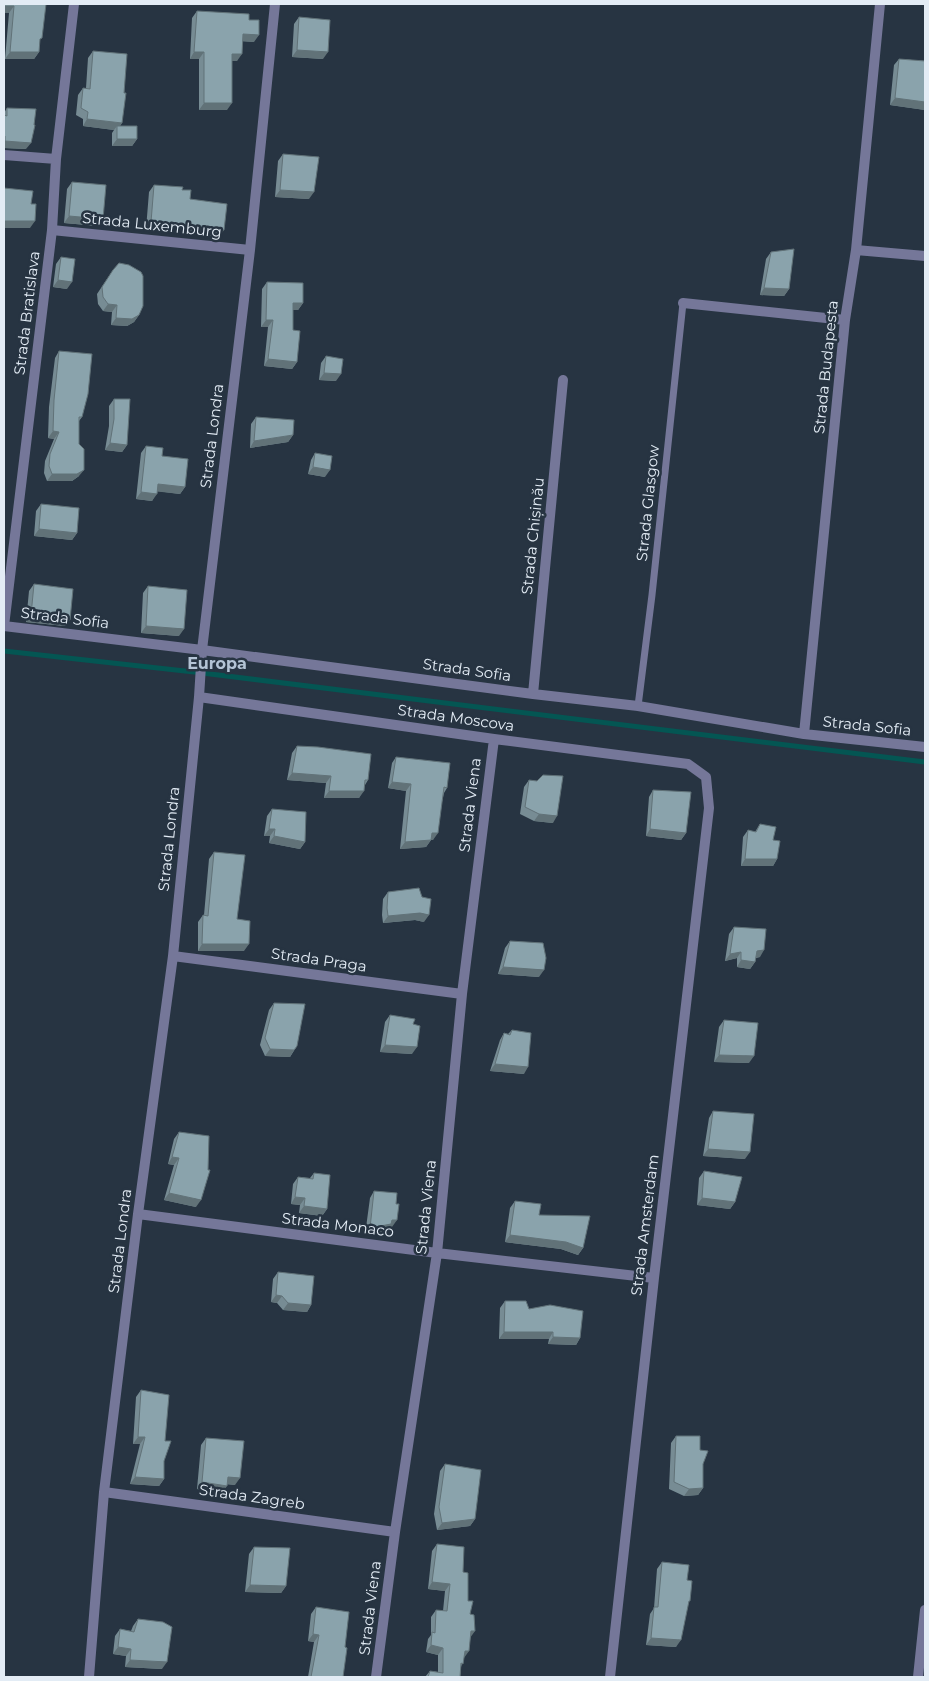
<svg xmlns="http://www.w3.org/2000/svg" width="929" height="1681" font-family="Montserrat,sans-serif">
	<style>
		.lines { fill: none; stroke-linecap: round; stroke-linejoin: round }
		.stream { stroke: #045653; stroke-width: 5 }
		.lane { stroke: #757799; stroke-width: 7 }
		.street { stroke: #757799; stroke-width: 10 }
		.wall { fill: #778c94 }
		.shaded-wall { fill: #617278 }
		.building { fill: #8aa3ac; stroke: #617278 }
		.labels { text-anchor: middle; stroke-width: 5; stroke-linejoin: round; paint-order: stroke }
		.street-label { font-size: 15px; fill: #e3ecf5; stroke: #273442 }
		.neighbourhood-label { font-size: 16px; font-weight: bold; fill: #b4c4d5; stroke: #273442 }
	</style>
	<rect width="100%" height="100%" fill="#273442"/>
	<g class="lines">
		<path class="stream" d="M4,651L194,672L925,762"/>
		<path class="lane" d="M638,706L652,595L683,303"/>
		<path class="street" d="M4,155L56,159
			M52,230L250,250
			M856,250L925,256
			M683,303L845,320
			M4,626L202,650L533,694L638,706L804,734L925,747
			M4,626L52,230L56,159L74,4
			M533,694L563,380
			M199,697L494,739L688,764L706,777L709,808L654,1278L610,1677
			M804,734L845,320L856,250L880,4
			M173,956L462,994
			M138,1214L437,1253L654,1278
			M104,1492L395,1532
			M89,1677L104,1492L138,1214L173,956L199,697L202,650L250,250L275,4
			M376,1677L395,1532L437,1253L462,994L494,739
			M918,1677L925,1610"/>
	</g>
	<path class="wall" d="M4,4H46L39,43V52L34,59H5L9,13H4Z
		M197,11L249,20L254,42L242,41L237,61H232L227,110H199V59H190L192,18Z
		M299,17L323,59L292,57L294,24Z
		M93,51L122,123L120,126L137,139L132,146H112V133L114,130L83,126V119L76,115L78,95L83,88H86L88,58Z
		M899,59L925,61V110L890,105L894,65Z
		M7,108L26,149L4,148V113Z
		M283,154L309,199L275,197L278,161Z
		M72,182L103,219L98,226L64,223L67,189Z
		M154,185L182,190L219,237L146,229L149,192Z
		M771,252L789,289L784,296L760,295L766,259Z
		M61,257L67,289L53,287L56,264Z
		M113,270L139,315L134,322L127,326L111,325L112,312L103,311L98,304L97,294Z
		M267,282L303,303L298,310H293V330L297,362L292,369L264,366L268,327H261L262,289Z
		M59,351L82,417L79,421V476L72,481H47L44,473L45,461L54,439L48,438L49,407L55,358Z
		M326,356L336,381L319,380L321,363Z
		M114,399L127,445L122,452L105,450L109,426V406Z
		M256,417L293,435L288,442L250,448L251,424Z
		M146,446L162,456L185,487L180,494L157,491L152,501L136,499L141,453Z
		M315,453L325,477L308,474L311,460Z
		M41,504L77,533L72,540L34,536L36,511Z
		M34,584L70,620L65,626L26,622L29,591Z
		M148,586L179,636L141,633L143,593Z
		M297,746L368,780L365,785L359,798H324L326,783L287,780L292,753Z
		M396,757L447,788L444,793L433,840H431L426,847L400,849L406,791L388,788L392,763Z
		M529,780L553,823L534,821L520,814L524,787Z
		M653,790L686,833L681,840L646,836L649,797Z
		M272,809L305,842L300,849L269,843L270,836H264L267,816Z
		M760,824L773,840L777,859L773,866H741L743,837L748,830L755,832Z
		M214,852L244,951H198V922L203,915H204L209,859Z
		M388,892L424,922L415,920L383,923L382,915L383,899Z
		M734,927L760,957L756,958L755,962L750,969L737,967V958L725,961L729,934Z
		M510,941L539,977L498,974L505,948Z
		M274,1003L297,1046L290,1057L265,1056L260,1045L269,1010Z
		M390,1015L413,1024L412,1054L380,1052L385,1022Z
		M724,1020L749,1063L714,1062L719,1027Z
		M512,1030L524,1074L490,1071L500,1040L504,1033L508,1034Z
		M713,1111L745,1159L703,1156L709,1118Z
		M179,1132L196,1207L164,1200L174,1165L168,1164L174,1139Z
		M704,1171L735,1202L730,1209L697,1205L699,1178Z
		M314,1173L327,1209L322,1216L299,1213L300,1205L291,1204L293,1184L298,1177L310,1178Z
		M374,1191L392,1227H389L386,1231L365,1235L370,1198Z
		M515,1201L539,1215L583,1248L578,1255L561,1249L505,1242L510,1208Z
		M278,1272L311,1305L307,1312L283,1310L277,1303L271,1302L273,1279Z
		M505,1301L529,1309L580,1338L576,1345L548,1344L549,1339H499L500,1308Z
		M141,1390L164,1479L159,1486L130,1484L140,1444H133L136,1397Z
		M676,1436L700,1450L703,1464V1488L698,1495L684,1496L669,1489L671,1443Z
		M206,1438L235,1485L227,1484L222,1493L197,1489L201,1445Z
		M445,1464L475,1519L470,1526L437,1530L434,1514L440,1471Z
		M437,1544L463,1572L470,1614V1638L461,1667L460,1677H425L430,1671L438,1672V1655L426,1652L428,1639L431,1635V1617L436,1610L443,1611L445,1591L428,1589L432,1551Z
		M254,1547L286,1586L281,1593L245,1592L249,1554Z
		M662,1562L687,1580L688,1604L676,1647L646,1645L650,1614L654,1608L657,1569Z
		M316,1607L345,1647L343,1677H308L314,1642L308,1641L311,1614Z
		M138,1619L162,1669L125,1667L126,1656L113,1654L115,1636L120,1629L131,1631L133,1626Z"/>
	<path class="shaded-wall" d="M4,6H14L9,13H4Z
		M243,34L259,35L254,42L238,41Z
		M297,50L328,52L323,59L292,57Z
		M10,52H39L34,59H5Z
		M194,52H204L199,59H190Z
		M232,54H242L237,61H227Z
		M895,98L925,102V110L890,105Z
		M204,103H232L227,110H199Z
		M87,119L122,123L117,130V126L114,130L83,126Z
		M117,139H137L132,146H112Z
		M5,141L31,143L26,149L4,148V143Z
		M280,190L314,192L309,199L275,197Z
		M69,216L103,219L98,226L64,223Z
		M4,221H35L30,228H4Z
		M151,222L224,230L219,237L146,229Z
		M58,280L72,282L67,289L53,287Z
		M764,288L789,289L784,296L760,295Z
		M293,303H303L298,310H289Z
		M108,304L117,305L112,312L103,311Z
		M139,315L134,322L127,326L111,325L116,318Z
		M266,320H273L268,327H261Z
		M268,359L297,362L292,369L264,366Z
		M324,373L341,374L336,381L319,380Z
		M53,431L59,432L54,439L48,438Z
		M293,435L288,442L250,448L254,441Z
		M110,443L127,445L122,452L105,450Z
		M313,467L330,470L325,477L308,474Z
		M84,470L79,476L72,481H47L52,474Z
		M158,484L185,487L180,494L153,491Z
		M141,492L157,494L152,501L136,499Z
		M39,529L77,533L72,540L34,536Z
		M31,615L70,620L65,626L26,622Z
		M146,626L184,629L179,636L141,633Z
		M292,773L331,776L326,783L287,780Z
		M392,782L411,784L406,791L388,788Z
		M329,791H364L359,798H324Z
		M539,814L557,816L553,823L534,821Z
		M269,829H275L270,836H264Z
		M650,829L686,833L681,840L646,836Z
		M432,833H438L433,840H431L426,847L400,849L405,842Z
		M274,836L305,842L300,849L269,843Z
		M745,859H777L773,866H741Z
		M420,913L429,915L424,922L415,920L383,923L388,916Z
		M202,944H249L244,951H198Z
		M764,950L760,957L752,958L757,951Z
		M741,952L737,958L725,961L730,954Z
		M741,960L755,962L750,969L737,967Z
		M503,967L544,970L539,977L498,974Z
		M385,1045L417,1047L412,1054L380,1052Z
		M270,1049L294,1050L290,1057L265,1056Z
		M719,1055L754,1056L749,1063L714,1062Z
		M495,1064L528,1067L524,1074L490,1071Z
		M708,1149L750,1152L745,1159L703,1156Z
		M172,1157L179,1158L174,1165L168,1164Z
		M169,1193L201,1200L196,1207L164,1200Z
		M295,1197L305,1198L300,1205L291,1204Z
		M702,1198L735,1202L730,1209L697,1205Z
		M304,1206L327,1209L322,1216L299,1213Z
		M392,1220H397L392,1227H389L386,1231L365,1235L370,1228Z
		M510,1235L566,1242L583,1248L578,1255L561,1249L505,1242Z
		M276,1295L282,1296L277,1303L271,1302Z
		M288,1303L311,1305L307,1312L283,1310Z
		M504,1332H553L549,1339H499Z
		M553,1337L580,1338L576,1345L548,1344Z
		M138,1437H145L140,1444H133Z
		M135,1477L164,1479L159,1486L130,1484Z
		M228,1477L240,1478L235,1485L224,1484Z
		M202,1482L227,1486L222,1493L197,1489Z
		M703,1488L698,1495L684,1496L689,1489Z
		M475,1519L470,1526L437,1530L442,1523Z
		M432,1582L450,1584L445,1591L428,1589Z
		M250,1585L286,1586L281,1593L245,1592Z
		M471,1631H475L470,1638Z
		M313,1634L319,1635L314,1642L308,1641Z
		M651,1638L681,1640L676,1647L646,1645Z
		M431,1645L443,1648L438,1655L426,1652Z
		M118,1647L131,1649L126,1656L113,1654Z
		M465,1651H469L464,1658Z
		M130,1660L167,1662L162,1669L125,1667Z"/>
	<path class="building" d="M4,4H46L42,38L40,39L39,52H10L14,6H4Z
		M197,11L249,14V20H259V35L243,34L242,54H232V103H204V52H194Z
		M299,17L330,20L328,52L297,50Z
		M93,51L127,54L124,93H126L122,123L87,119L88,112L81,108L83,88L90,89Z
		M899,59L925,61V102L895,98Z
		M7,108L36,109L34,125H35L31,143L5,141V136H4V115L7,116Z
		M117,126H137V139H117Z
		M283,154L319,157L314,192L280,190Z
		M72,182L106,185L103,219L69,216Z
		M154,185L183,187L182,190H191L190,199L227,204L224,230L151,222Z
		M4,188L33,191L31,204H36L35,221H4Z
		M794,249L789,289L764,288L771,252Z
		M61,257L75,259L72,282L58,280Z
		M119,263L129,265L141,272L143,276V306L139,315L132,319L116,318L117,305L108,304L103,297L102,287L113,270Z
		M267,282L303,283V303H293V330L300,331L297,362L268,359L273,320H266Z
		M59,351L92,354L88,394L82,417H79V444L84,449V470L77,474H52L49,466L50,454L59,432L53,431L54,400Z
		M326,356L343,359L341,374L324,373Z
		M114,399H130L127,445L110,443L114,419Z
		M256,417L294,420L293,435L254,441Z
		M146,446L163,448L162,456L188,459L185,487L158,484L157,494L141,492Z
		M315,453L332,456L330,470L313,467Z
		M41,504L79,508L77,533L39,529Z
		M34,584L73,589L70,620L31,615Z
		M148,586L187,590L184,629L146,626Z
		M297,746L318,747L371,754L368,780H365L364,791H329L331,776L292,773Z
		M396,757L450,763L447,788L444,787L438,833H432L431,840L405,842L411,784L392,782Z
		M543,775L563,776L557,816L539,814L525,807L529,780L537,781Z
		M653,790L691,792L686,833L650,829Z
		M272,809L306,812L305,842L274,836L275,829H269Z
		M760,824L776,827L773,840L780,841L777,859H745L748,830L756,832Z
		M214,852L245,855L237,919L250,921L249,944H202L203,915L208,916Z
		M419,888L422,897L431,899L429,915L420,913L388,916L387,908L388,892Z
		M734,927L766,929L764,950L757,951L755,962L741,960V952L730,954Z
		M510,941L543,943L546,958L544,970L503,967Z
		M274,1003L305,1004L297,1046L294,1050L270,1049L265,1038Z
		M390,1015L415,1019L413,1024L420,1026L417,1047L385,1045Z
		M724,1020L758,1023L754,1056L719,1055Z
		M512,1030L531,1033L528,1067L495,1064L504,1033L510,1035Z
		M713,1111L754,1114L750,1152L708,1149Z
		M179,1132L209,1136L208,1170H210L201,1200L169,1193L179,1158L172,1157Z
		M704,1171L742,1177L735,1202L702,1198Z
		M314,1173L330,1175L327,1209L304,1206L305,1198L295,1197L298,1177L313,1179Z
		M374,1191L397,1193L396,1204H399L397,1220H392L391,1224L370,1228Z
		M515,1201L541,1204L539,1215L590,1216L583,1248L566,1242L510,1235Z
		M278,1272L314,1276L311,1305L288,1303L282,1296L276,1295Z
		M505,1301H526L529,1309L550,1305L583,1311L580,1338L553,1337V1332H504Z
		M141,1390L169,1395L165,1441H171L164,1461V1479L135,1477L145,1437H138Z
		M676,1436H700V1450L708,1451L703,1464V1488L689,1489L674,1482Z
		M206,1438L244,1441L240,1478L228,1477L227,1486L202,1482Z
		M445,1464L481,1470L475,1519L442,1523L439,1507Z
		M437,1544L464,1547L463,1572L468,1573V1601H473L470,1614L474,1615L475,1631H471L469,1651H465L463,1664L461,1663L460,1677H428L430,1671L443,1673V1648L431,1645L432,1632L435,1633L436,1610L447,1611L450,1584L432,1582Z
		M254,1547L290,1548L286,1586L250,1585Z
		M662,1562L689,1565L687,1580L692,1581L690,1601H689L681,1640L651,1638L654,1607H658Z
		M316,1607L349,1612L345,1647L347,1648L343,1677H311L319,1635L313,1634Z
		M138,1619L163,1622L172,1627L167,1662L130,1660L131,1649L118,1647L120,1629L134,1632Z"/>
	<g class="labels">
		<g class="street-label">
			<text transform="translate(152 225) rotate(6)" y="5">Strada Luxemburg</text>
			<text transform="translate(27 313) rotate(-83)" y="5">Strada Bratislava</text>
			<text transform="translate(826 367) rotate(-84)" y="5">Strada Budapesta</text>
			<text transform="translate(212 436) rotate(-83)" y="5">Strada Londra</text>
			<text transform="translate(648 503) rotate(-84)" y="5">Strada Glasgow</text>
			<text transform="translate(533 536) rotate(-84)" y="5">Strada Chișinău</text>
			<text transform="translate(65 618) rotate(7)" y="5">Strada Sofia</text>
			<text transform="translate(467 670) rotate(8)" y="5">Strada Sofia</text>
			<text transform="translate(456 718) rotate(8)" y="5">Strada Moscova</text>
			<text transform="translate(867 726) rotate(6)" y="5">Strada Sofia</text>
			<text transform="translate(470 805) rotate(-83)" y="5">Strada Viena</text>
			<text transform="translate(169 839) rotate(-84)" y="5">Strada Londra</text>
			<text transform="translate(319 960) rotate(8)" y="5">Strada Praga</text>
			<text transform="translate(426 1207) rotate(-84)" y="5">Strada Viena</text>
			<text transform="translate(338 1225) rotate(7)" y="5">Strada Monaco</text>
			<text transform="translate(645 1225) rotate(-83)" y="5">Strada Amsterdam</text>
			<text transform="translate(120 1241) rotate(-83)" y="5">Strada Londra</text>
			<text transform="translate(252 1497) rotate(8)" y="5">Strada Zagreb</text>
			<text transform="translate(370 1608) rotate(-83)" y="5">Strada Viena</text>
		</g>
		<g class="neighbourhood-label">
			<text x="217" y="669">Europa</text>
		</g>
	</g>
	<rect width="929" height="1681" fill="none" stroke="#e3ecf5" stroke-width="10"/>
</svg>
